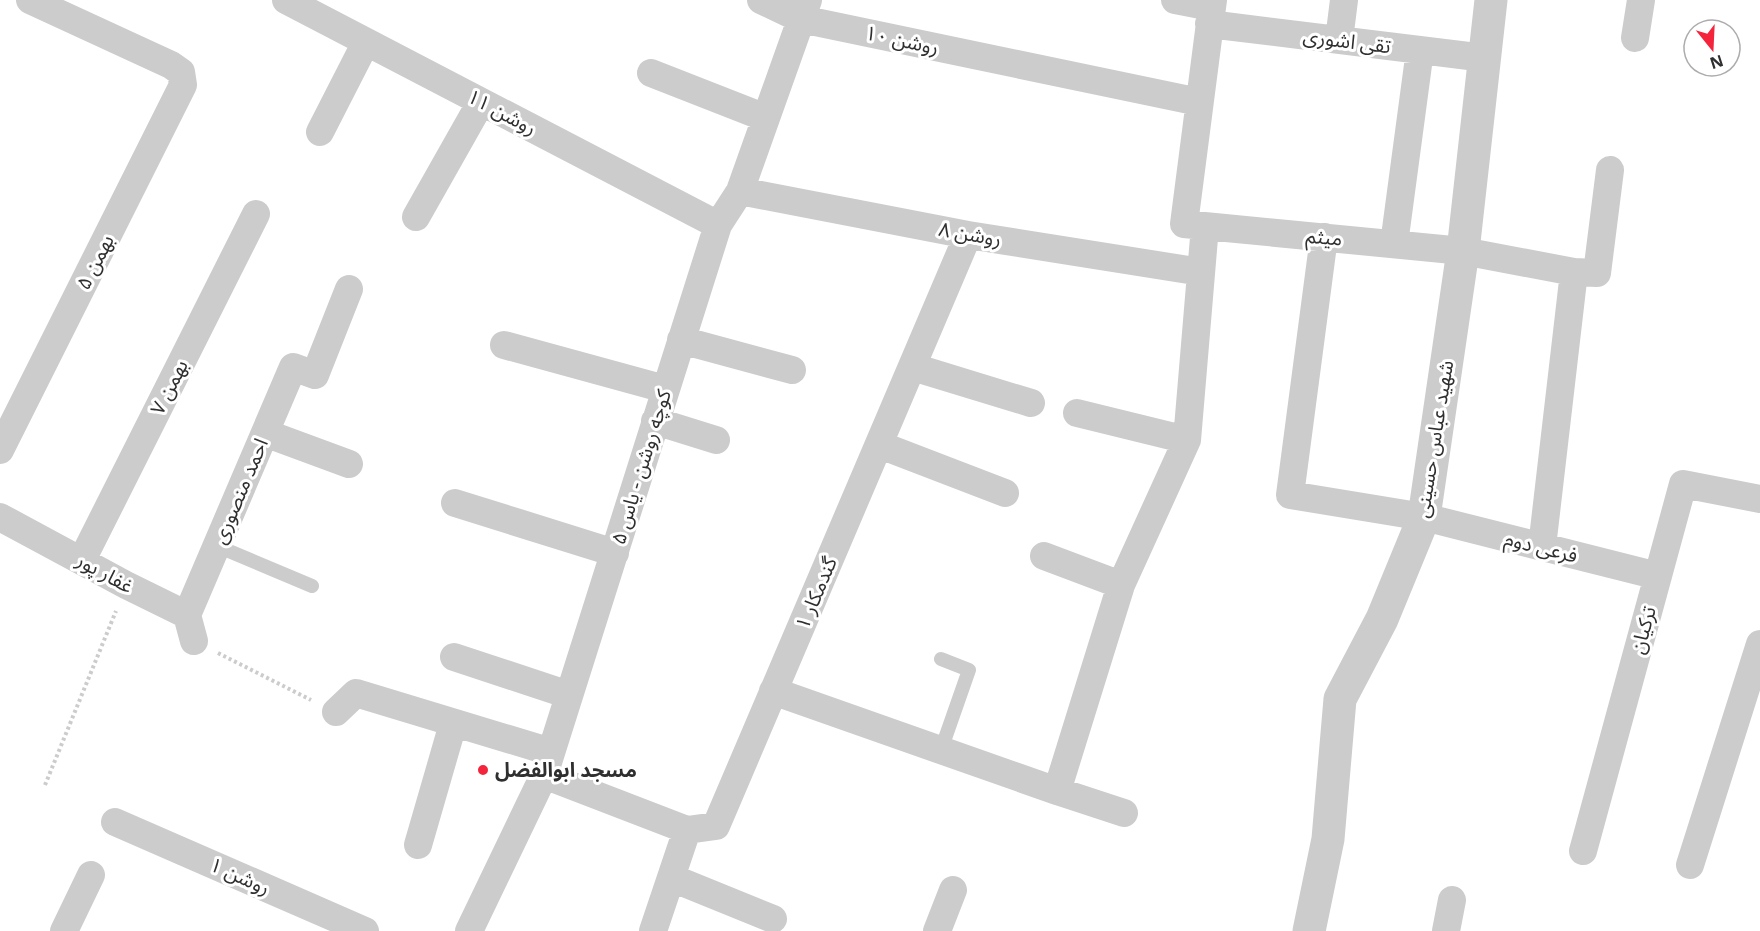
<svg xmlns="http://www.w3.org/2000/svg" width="1760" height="931" font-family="'Open Sans','Noto Sans Arabic',sans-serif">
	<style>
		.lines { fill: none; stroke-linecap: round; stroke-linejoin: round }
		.path { stroke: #ccc; stroke-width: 4; stroke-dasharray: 3 3; stroke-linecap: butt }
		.service { stroke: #ccc; stroke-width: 14 }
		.minor { stroke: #ccc; stroke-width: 28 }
		.tertiary { stroke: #ccc; stroke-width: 33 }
		.poi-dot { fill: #f3243c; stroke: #fff; stroke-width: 2 }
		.labels { text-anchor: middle; stroke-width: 6; stroke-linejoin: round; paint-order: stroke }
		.street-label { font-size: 20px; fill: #2f2f2f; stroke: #fff }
		.poi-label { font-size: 20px; font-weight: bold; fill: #2f2f2f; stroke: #fff; text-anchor: start }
	</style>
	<rect width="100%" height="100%" fill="#fff"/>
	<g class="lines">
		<path class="path" d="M218,653L311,700
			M45,785L116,611"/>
		<path class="service" d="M217,546L312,586
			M941,659L969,670L941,750"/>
		<path class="minor" d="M286,0L718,225
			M761,0L801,19L1199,102
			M1175,0L1211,7
			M1213,0L1184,224L1463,251L1574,272L1597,273L1610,170
			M1209,24L1485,58
			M1635,38L1641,0
			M1339,40L1344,0
			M651,73L766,118
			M320,132L366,42
			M740,191L968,235L1201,272
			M416,217L481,102
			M1324,237L1290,495L1424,517L1658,576
			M1394,244L1420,50
			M681,340L792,370
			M504,345L665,389
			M913,367L1031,403
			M1077,413L1187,440
			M655,421L716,440
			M265,433L349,464
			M880,445L1005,493
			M0,450L183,85L181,72L171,65L30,0
			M455,503L615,553
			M0,517L126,585L187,615L194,641
			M1542,547L1574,272
			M1044,556L1121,585
			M82,560L256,214
			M187,615L293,367L315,375L349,289
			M454,657L569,695
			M773,691L1057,791L1121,585L1187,440L1205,226
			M336,712L356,693L551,752
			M544,775L687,830
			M1057,791L1124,813
			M115,822L365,931
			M418,845L453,724
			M1583,851L1683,484L1760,499
			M1690,865L1760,644
			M672,878L773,919
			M64,931L91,875
			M469,931L544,775L718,225L740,191L808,0
			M653,931L687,830L716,826L968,235
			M937,931L953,890
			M1446,931L1452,900"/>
		<path class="tertiary" d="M1309,931L1328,839L1340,699L1382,619L1424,517L1463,251L1491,0"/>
	</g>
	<circle class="poi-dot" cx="483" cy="770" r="6"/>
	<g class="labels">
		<g class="street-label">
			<text transform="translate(902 40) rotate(12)" y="7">روشن ۱۰</text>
			<text transform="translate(1347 41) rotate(7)" y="7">تقی اشوری</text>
			<text transform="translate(502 112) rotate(28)" y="7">روشن ۱۱</text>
			<text transform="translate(970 234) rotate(10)" y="7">روشن ۸</text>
			<text transform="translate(1324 237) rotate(5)" y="7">میثم</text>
			<text transform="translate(95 262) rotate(-63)" y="7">بهمن ۵</text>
			<text transform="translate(169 387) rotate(-63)" y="7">بهمن ۷</text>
			<text transform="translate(1434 439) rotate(-81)" y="7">شهید عباس حسینی</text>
			<text transform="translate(641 467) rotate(-73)" y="7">کوچه روشن - یاس ۵</text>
			<text transform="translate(240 491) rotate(-67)" y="7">احمد منصوری</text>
			<text transform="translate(1541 547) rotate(14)" y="7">فرعی دوم</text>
			<text transform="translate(105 573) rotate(29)" y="7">غفار پور</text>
			<text transform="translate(816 593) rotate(-67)" y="7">گندمکار ۱</text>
			<text transform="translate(1643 630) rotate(-75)" y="7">ترکیان</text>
			<text transform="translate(240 876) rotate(24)" y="7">روشن ۱</text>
		</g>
		<g class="poi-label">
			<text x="495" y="777">مسجد ابوالفضل</text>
		</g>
	</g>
	<g transform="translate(1712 48) rotate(162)"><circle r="28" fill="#ffffff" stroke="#acacac" stroke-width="1.5"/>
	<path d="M0-4.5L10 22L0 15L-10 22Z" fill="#f3243c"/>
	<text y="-9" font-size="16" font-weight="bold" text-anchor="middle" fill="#2f2f2f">N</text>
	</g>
</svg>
